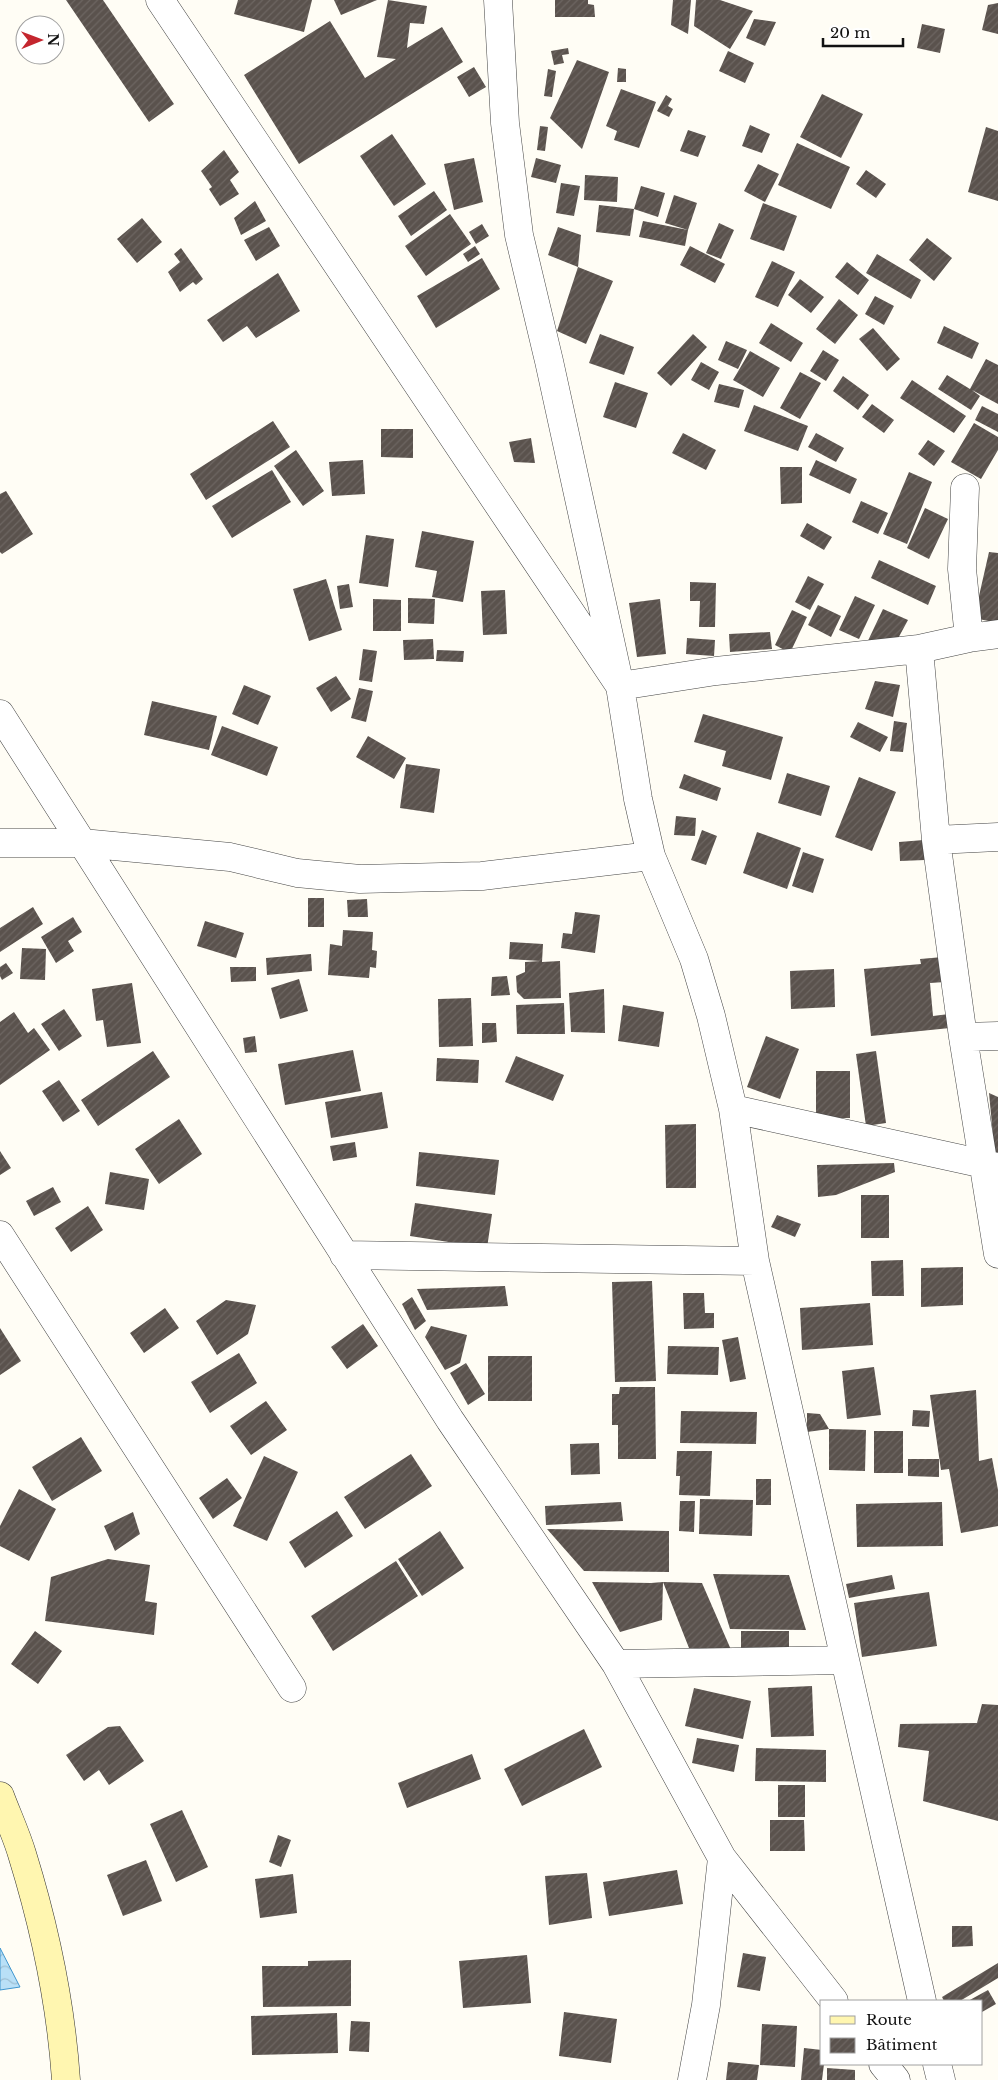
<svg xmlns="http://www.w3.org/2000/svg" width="998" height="2080" font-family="'Libre Baskerville',serif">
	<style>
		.water { fill: url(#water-waves); stroke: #3f96cf }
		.building { fill: url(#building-hatch) }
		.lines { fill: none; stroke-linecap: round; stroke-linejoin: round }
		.street-casing { stroke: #444; stroke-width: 29 }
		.secondary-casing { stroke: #333; stroke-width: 29 }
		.street { stroke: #fff; stroke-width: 28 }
		.secondary { stroke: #fff6b0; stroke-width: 28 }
	</style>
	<defs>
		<pattern id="water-waves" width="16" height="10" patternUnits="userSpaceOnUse" patternTransform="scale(1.25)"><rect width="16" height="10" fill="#b9e0f7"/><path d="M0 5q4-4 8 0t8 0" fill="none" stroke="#9ebfd3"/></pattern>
		<pattern id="building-hatch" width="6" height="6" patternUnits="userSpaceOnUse" patternTransform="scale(1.25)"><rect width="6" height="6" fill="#5a524d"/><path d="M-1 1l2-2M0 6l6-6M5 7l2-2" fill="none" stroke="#6d6662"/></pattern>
	</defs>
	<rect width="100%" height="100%" fill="#fffdf5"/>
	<path class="water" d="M0,1948L20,1987L0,1990Z"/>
	<path class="building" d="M66,0H103L174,104L149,122Z
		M238,0H312L304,32L234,14Z
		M334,0H377L341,15Z
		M388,0L427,6L424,24L410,23L407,48L442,27L463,62L299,164L244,75L330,21L365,78L396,59L377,57Z
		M555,0H588V4L594,5L595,17H555Z
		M673,0H691L688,34L671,25Z
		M696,0H720L753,11L730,49L694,26Z
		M998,3V34L982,30L988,5Z
		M754,19L776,22L765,46L746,38Z
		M922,24L945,29L940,53L917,48Z
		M568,48L569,54L562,55L564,63L554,65L551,51Z
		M728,51L754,63L745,83L719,71Z
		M577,60L609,72L582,149L550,118Z
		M474,67L486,87L469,97L457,77Z
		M618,68L626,69V82H617Z
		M548,69L556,71L552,97L544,96Z
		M621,89L656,102L639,148L614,140L617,131L606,126Z
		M822,94L863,114L841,158L800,137Z
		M666,95L672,99L668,106L673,109L669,117L657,111Z
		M750,125L770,134L762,153L742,146Z
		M540,126L548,127L545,151L537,150Z
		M986,127L998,131V201L968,192Z
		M688,130L706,136L698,157L680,151Z
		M392,134L426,184L394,206L360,156Z
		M797,143L850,167L831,209L778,185Z
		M224,150L239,172L230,180L239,194L220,206L209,189L212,187L201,171Z
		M474,158L483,202L454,210L444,164Z
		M536,158L561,165L556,183L531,177Z
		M758,164L779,174L765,202L744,191Z
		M866,170L886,184L876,198L856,184Z
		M585,175L618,177L617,202L584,200Z
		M561,183L580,186L574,216L556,213Z
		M641,186L665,193L658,217L634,209Z
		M434,191L447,210L411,236L398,216Z
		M674,195L697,203L688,230L665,223Z
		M255,201L266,221L241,235L234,218Z
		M763,203L797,216L784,251L750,239Z
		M599,205L634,209L630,236L596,232Z
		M450,214L471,244L426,276L405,246Z
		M142,218L162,242L137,263L117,239Z
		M643,221L688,230L685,246L639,237Z
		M719,223L734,230L721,259L706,253Z
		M482,224L489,236L476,244L469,232Z
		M269,227L280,246L256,261L244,240Z
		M558,227L581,235L578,267L548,255Z
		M927,238L952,258L934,281L909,260Z
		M475,246L480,254L468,262L463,254Z
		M690,246L725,264L715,283L680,265Z
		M181,248L203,279L196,285L193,282L180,292L168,272L180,262L174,254Z
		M877,254L921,280L911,299L866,273Z
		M482,258L500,289L436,328L417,296Z
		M772,261L795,272L778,307L755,297Z
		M847,262L869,280L858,295L835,277Z
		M578,267L613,281L586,344L557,331Z
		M278,273L300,311L256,338L247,326L223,342L207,320Z
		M800,279L824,297L811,313L788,295Z
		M875,296L894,306L884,325L865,314Z
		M839,299L858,315L835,344L816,329Z
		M771,323L803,343L791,362L759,343Z
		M944,326L979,343L972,359L937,343Z
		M873,328L900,359L887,371L859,339Z
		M600,334L634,347L624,375L589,363Z
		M693,334L707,347L671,386L657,373Z
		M726,341L747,350L738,369L718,360Z
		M823,350L839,360L826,381L810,371Z
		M750,351L780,368L763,397L733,380Z
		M986,359L998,365V404L972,390L980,396L971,410L938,389L947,375L970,389Z
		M701,362L719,372L709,390L691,380Z
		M800,372L821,383L800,419L780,408Z
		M843,376L869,395L858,410L833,391Z
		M912,380L966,416L954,433L900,398Z
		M615,382L648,393L636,428L603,417Z
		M719,384L744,390L739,408L714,402Z
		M872,404L894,420L884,433L862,417Z
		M754,405L808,426L798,451L744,431Z
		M982,406L998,414V432L975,420Z
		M273,421L290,447L206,500L190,474Z
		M974,423L998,437V450L981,479L951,462Z
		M381,429H413V458L381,457Z
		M683,433L716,450L706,470L672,453Z
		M816,433L844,448L836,462L808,447Z
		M531,438L535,463L514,462L509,442Z
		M928,440L945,451L934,466L918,454Z
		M296,450L324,491L303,506L274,466Z
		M363,460L365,494L332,496L329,462Z
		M816,460L857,479L850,494L809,475Z
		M780,467H802V503L781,504Z
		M272,470L291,502L232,538L212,506Z
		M909,472L932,482L907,544L883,534Z
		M6,491L33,534L2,554L0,552V494Z
		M861,501L888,513L878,534L852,522Z
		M925,508L948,519L929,559L907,548Z
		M807,523L832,537L824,550L800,536Z
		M422,531L474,541L463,602L432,597L437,571L415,567Z
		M366,535L394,539L388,587L359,583Z
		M989,552L998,553V623L974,618Z
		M879,560L936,586L928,605L871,578Z
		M808,576L824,584L810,610L795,602Z
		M326,579L342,630L309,641L293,589Z
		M690,582L716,583L715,627H699L700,601H690Z
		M349,584L353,607L340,609L337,586Z
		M505,590L507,634L483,635L481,591Z
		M855,596L875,605L859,639L839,630Z
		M408,598L435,599L434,624L408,623Z
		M373,599L401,600V631H373Z
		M660,599L666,654L637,657L629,603Z
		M818,605L841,616L831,637L808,625Z
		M883,609L908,620L895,644L865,647Z
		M792,610L807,617L790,653L775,645Z
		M770,632L772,649L730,652L729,634Z
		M687,638L715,640L714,656L686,654Z
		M433,639L434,659L404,660L403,640Z
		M363,649L377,651L372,682L359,680Z
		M437,650L464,651L463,662L436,661Z
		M336,676L351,699L331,712L316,688Z
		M875,681L900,685L893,717L865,709Z
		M244,685L271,696L258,725L232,714Z
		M359,688L373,691L366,722L351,718Z
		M152,701L217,716L209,750L144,735Z
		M703,714L783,737L771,780L722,766L726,751L694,742Z
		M894,721L907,723L903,752L890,751Z
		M858,722L888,737L880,752L850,737Z
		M222,726L278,747L267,776L211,755Z
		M368,736L406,758L394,779L356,757Z
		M406,764L440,769L434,813L400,808Z
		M787,773L830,786L821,816L778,803Z
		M684,774L721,788L717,801L679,788Z
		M859,777L896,792L872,851L835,837Z
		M676,816L696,818L695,836L674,835Z
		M702,830L717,836L706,865L691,860Z
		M757,832L801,848L787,889L743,873Z
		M924,840L925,860L900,861L899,842Z
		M803,852L824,859L813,893L792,886Z
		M308,898H324V927H308Z
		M367,899L368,917H348L347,900Z
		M33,907L43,924L0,952V928Z
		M575,912L600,915L595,953L561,948L563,933L572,934Z
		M73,917L82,932L68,941L74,951L56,963L41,937Z
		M205,921L244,933L236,958L197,946Z
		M343,930L373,932L372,950L377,951L376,968L370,967L369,978L328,975L330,944L342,946Z
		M510,942L543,944L542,962L560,961L561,998L524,999L517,992L516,976L525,972V962L540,961L509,959Z
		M22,948L46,949L45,980L20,979Z
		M311,954L312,971L267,975L266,958Z
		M943,957L945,982L930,983L933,1016L949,1014L950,1028L871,1036L864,969L921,964L920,959Z
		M6,963L13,973L2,980L0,976V967Z
		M230,967H256V981L231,982Z
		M834,969L835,1007L791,1009L790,971Z
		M507,976L510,995L491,996L492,977Z
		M299,979L308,1011L280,1019L271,988Z
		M132,983L141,1043L107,1047L103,1020L96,1021L92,989Z
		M604,989L605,1033L571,1032L569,993Z
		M471,998L473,1046L439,1047L438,999Z
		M564,1003L565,1034H517L516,1005Z
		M623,1005L664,1012L659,1047L618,1041Z
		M64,1009L82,1036L59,1051L41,1024Z
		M14,1012L28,1033L34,1028L50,1050L0,1085V1022Z
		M482,1023H496L497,1042L482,1043Z
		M255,1036L257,1052L245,1053L243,1038Z
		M766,1036L799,1049L780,1099L747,1087Z
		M353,1050L361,1091L285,1105L278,1064Z
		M153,1051L170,1077L98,1126L81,1100Z
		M876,1051L886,1123L866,1126L856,1054Z
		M516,1056L564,1075L553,1101L505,1082Z
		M437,1058L479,1060L478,1083L436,1081Z
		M816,1071H850V1118H816Z
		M59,1080L80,1111L63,1122L42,1091Z
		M382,1092L388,1128L331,1138L325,1102Z
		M989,1093L998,1097V1158L995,1157Z
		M179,1119L202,1154L159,1184L135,1149Z
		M696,1124V1188H666L665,1125Z
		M355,1142L357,1157L333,1161L330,1146Z
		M0,1151L11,1168L0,1175Z
		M419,1152L499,1160L495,1195L416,1186Z
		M894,1163L895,1172L836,1195L818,1197L817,1165Z
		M110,1172L149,1179L144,1210L105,1204Z
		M53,1187L61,1202L34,1216L26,1201Z
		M861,1195H889V1238H861Z
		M415,1203L492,1214L487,1248L410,1236Z
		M88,1206L103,1230L71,1252L55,1228Z
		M777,1215L801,1224L795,1237L771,1227Z
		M903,1260L904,1296H872L871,1261Z
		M963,1267V1305L921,1307V1268Z
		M652,1281L656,1381L615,1382L612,1282Z
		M505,1286L508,1306L427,1310L417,1289Z
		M683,1293H704L705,1313H714V1328L684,1329Z
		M412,1297L426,1321L415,1330L402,1304Z
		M226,1300L256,1305L248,1334L217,1355L196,1321Z
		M870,1303L873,1345L802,1350L800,1308Z
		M165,1308L179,1328L144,1353L130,1333Z
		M363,1324L378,1346L347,1369L331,1347Z
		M431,1326L467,1335L460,1363L445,1370L425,1337Z
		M0,1328L21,1361L0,1375Z
		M738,1337L746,1379L730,1382L722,1340Z
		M668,1346L719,1347L718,1375L667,1374Z
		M239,1353L257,1383L210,1413L191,1382Z
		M488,1356H532V1401H488Z
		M466,1363L485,1394L468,1405L450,1373Z
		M874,1367L881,1415L847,1419L842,1371Z
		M620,1387H655L656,1459H618V1425H612V1394H619Z
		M976,1390L979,1461L992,1458L998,1490V1526L961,1533L949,1469L941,1470L930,1395Z
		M266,1401L287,1430L251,1455L230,1426Z
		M913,1410L930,1411L929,1427L912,1426Z
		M681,1411L757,1412L756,1444L680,1443Z
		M807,1413L820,1414L829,1429L866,1430L865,1471L829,1470V1429L807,1432Z
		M874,1431H903V1473H874Z
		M81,1437L102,1471L52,1501L32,1467Z
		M599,1443L600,1474L571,1475L570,1444Z
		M677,1451H712L710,1496L679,1495L680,1476H676Z
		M411,1454L432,1486L365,1529L344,1497Z
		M264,1456L298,1472L267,1541L233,1526Z
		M908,1459H939V1477L908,1476Z
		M227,1478L242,1498L213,1519L199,1498Z
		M756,1479H771V1505H756Z
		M19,1489L56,1509L29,1561L0,1546V1526Z
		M700,1499L753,1500L752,1536L699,1534Z
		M680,1501H695L694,1532L679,1531Z
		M621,1502L623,1521L546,1525L545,1506Z
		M942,1502L943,1546L857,1547L856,1504Z
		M337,1511L353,1536L305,1568L289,1542Z
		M133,1512L140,1534L115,1551L104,1526Z
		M547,1529L669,1531V1572L584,1571Z
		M440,1531L464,1568L422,1596L398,1559Z
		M108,1559L150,1565L145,1601L157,1603L154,1635L45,1621L51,1577Z
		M396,1561L418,1596L333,1651L311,1616Z
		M713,1574L789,1575L806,1630L730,1629Z
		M892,1575L895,1589L849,1598L846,1584Z
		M592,1582L651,1583L663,1582L702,1583L732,1652L689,1648L663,1582L662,1620L620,1632Z
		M929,1592L937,1646L862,1657L854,1603Z
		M35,1631L62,1651L38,1684L11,1664Z
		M741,1631H789V1653H741Z
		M812,1686L814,1736L771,1737L768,1688Z
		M694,1688L751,1701L743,1739L685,1726Z
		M982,1704L998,1705V1821L923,1801L929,1751L898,1747L900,1724L977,1723Z
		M120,1726L144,1761L109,1785L99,1770L84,1781L66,1755L108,1727Z
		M584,1729L602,1767L522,1806L504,1769Z
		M697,1738L739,1745L734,1772L692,1763Z
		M756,1748L826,1750V1782L755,1781Z
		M472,1754L481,1779L407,1808L398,1783Z
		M778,1785H805V1817H778Z
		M182,1810L208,1867L176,1882L150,1824Z
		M770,1820H804L805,1851H770Z
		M278,1835L291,1840L281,1867L269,1862Z
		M146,1860L162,1901L123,1916L107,1875Z
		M677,1870L683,1904L609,1916L603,1882Z
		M587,1873L592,1918L549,1925L545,1876Z
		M293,1874L297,1913L260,1918L255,1879Z
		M952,1926H972L973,1946L952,1947Z
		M743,1953L766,1957L760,1991L737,1987Z
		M527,1955L531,2003L463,2008L459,1961Z
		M351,1960V2006L263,2007L262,1966H308V1961Z
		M998,1963V1978L960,2001H944L942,1997Z
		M988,1990L996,2004L982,2012V2001H968Z
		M564,2012L617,2019L611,2063L559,2056Z
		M337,2013L338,2053L252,2055L251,2016Z
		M351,2021L370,2022L369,2052L349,2051Z
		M762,2024L797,2026L795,2067L760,2065Z
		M804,2048L822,2050V2064H824L822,2080H801Z
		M728,2062L759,2065L757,2080H726Z
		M827,2068L855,2070V2080H827Z"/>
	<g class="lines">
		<g class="street-casing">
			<path id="street" d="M160,0L620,686L716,671L919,649L969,638L998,634
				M498,0L505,123L519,235L549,361L620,686L638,799L651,856L694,959L711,1016L733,1109L755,1261L922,2001
				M965,488L962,569L969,638
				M919,649L936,840L963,1037L998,1254
				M0,714L450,1420L616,1664L722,1858L834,2001
				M936,840L998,837
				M0,843H82L230,857L297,873L360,879L482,876L651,856
				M963,1037L998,1036
				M733,1109L998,1167
				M0,1235L292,1688
				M344,1255L755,1261
				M616,1664L844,1660
				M883,2064L896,2080
				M937,2064L941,2080
				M692,2080L706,2005L722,1858"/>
		</g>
		<g class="secondary-casing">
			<path id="secondary" d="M0,1796C7,1815 16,1834 22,1854C44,1925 61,2006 66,2080"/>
		</g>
		<use href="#street" class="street"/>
		<use href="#secondary" class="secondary"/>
	</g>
	<rect x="820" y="2000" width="162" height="65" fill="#ffffff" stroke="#a0a0a0"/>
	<rect x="830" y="2016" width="25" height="8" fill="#fff6b0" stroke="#a0a0a0"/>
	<text x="866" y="2025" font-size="15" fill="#111111">Route</text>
	<rect x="830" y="2038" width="25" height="15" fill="url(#building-hatch)" stroke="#a0a0a0"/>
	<text x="866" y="2050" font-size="15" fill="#111111">Bâtiment</text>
	<g transform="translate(40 40) rotate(89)"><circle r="24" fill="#ffffff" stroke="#a0a0a0"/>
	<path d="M0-4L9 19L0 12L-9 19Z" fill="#c4262e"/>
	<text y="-8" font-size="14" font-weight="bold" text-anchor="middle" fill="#111111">N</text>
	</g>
	<path d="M823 38v8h80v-8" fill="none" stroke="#111111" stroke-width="2.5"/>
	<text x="830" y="38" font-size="15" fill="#111111" stroke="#ffffff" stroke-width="4" paint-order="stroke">20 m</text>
</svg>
